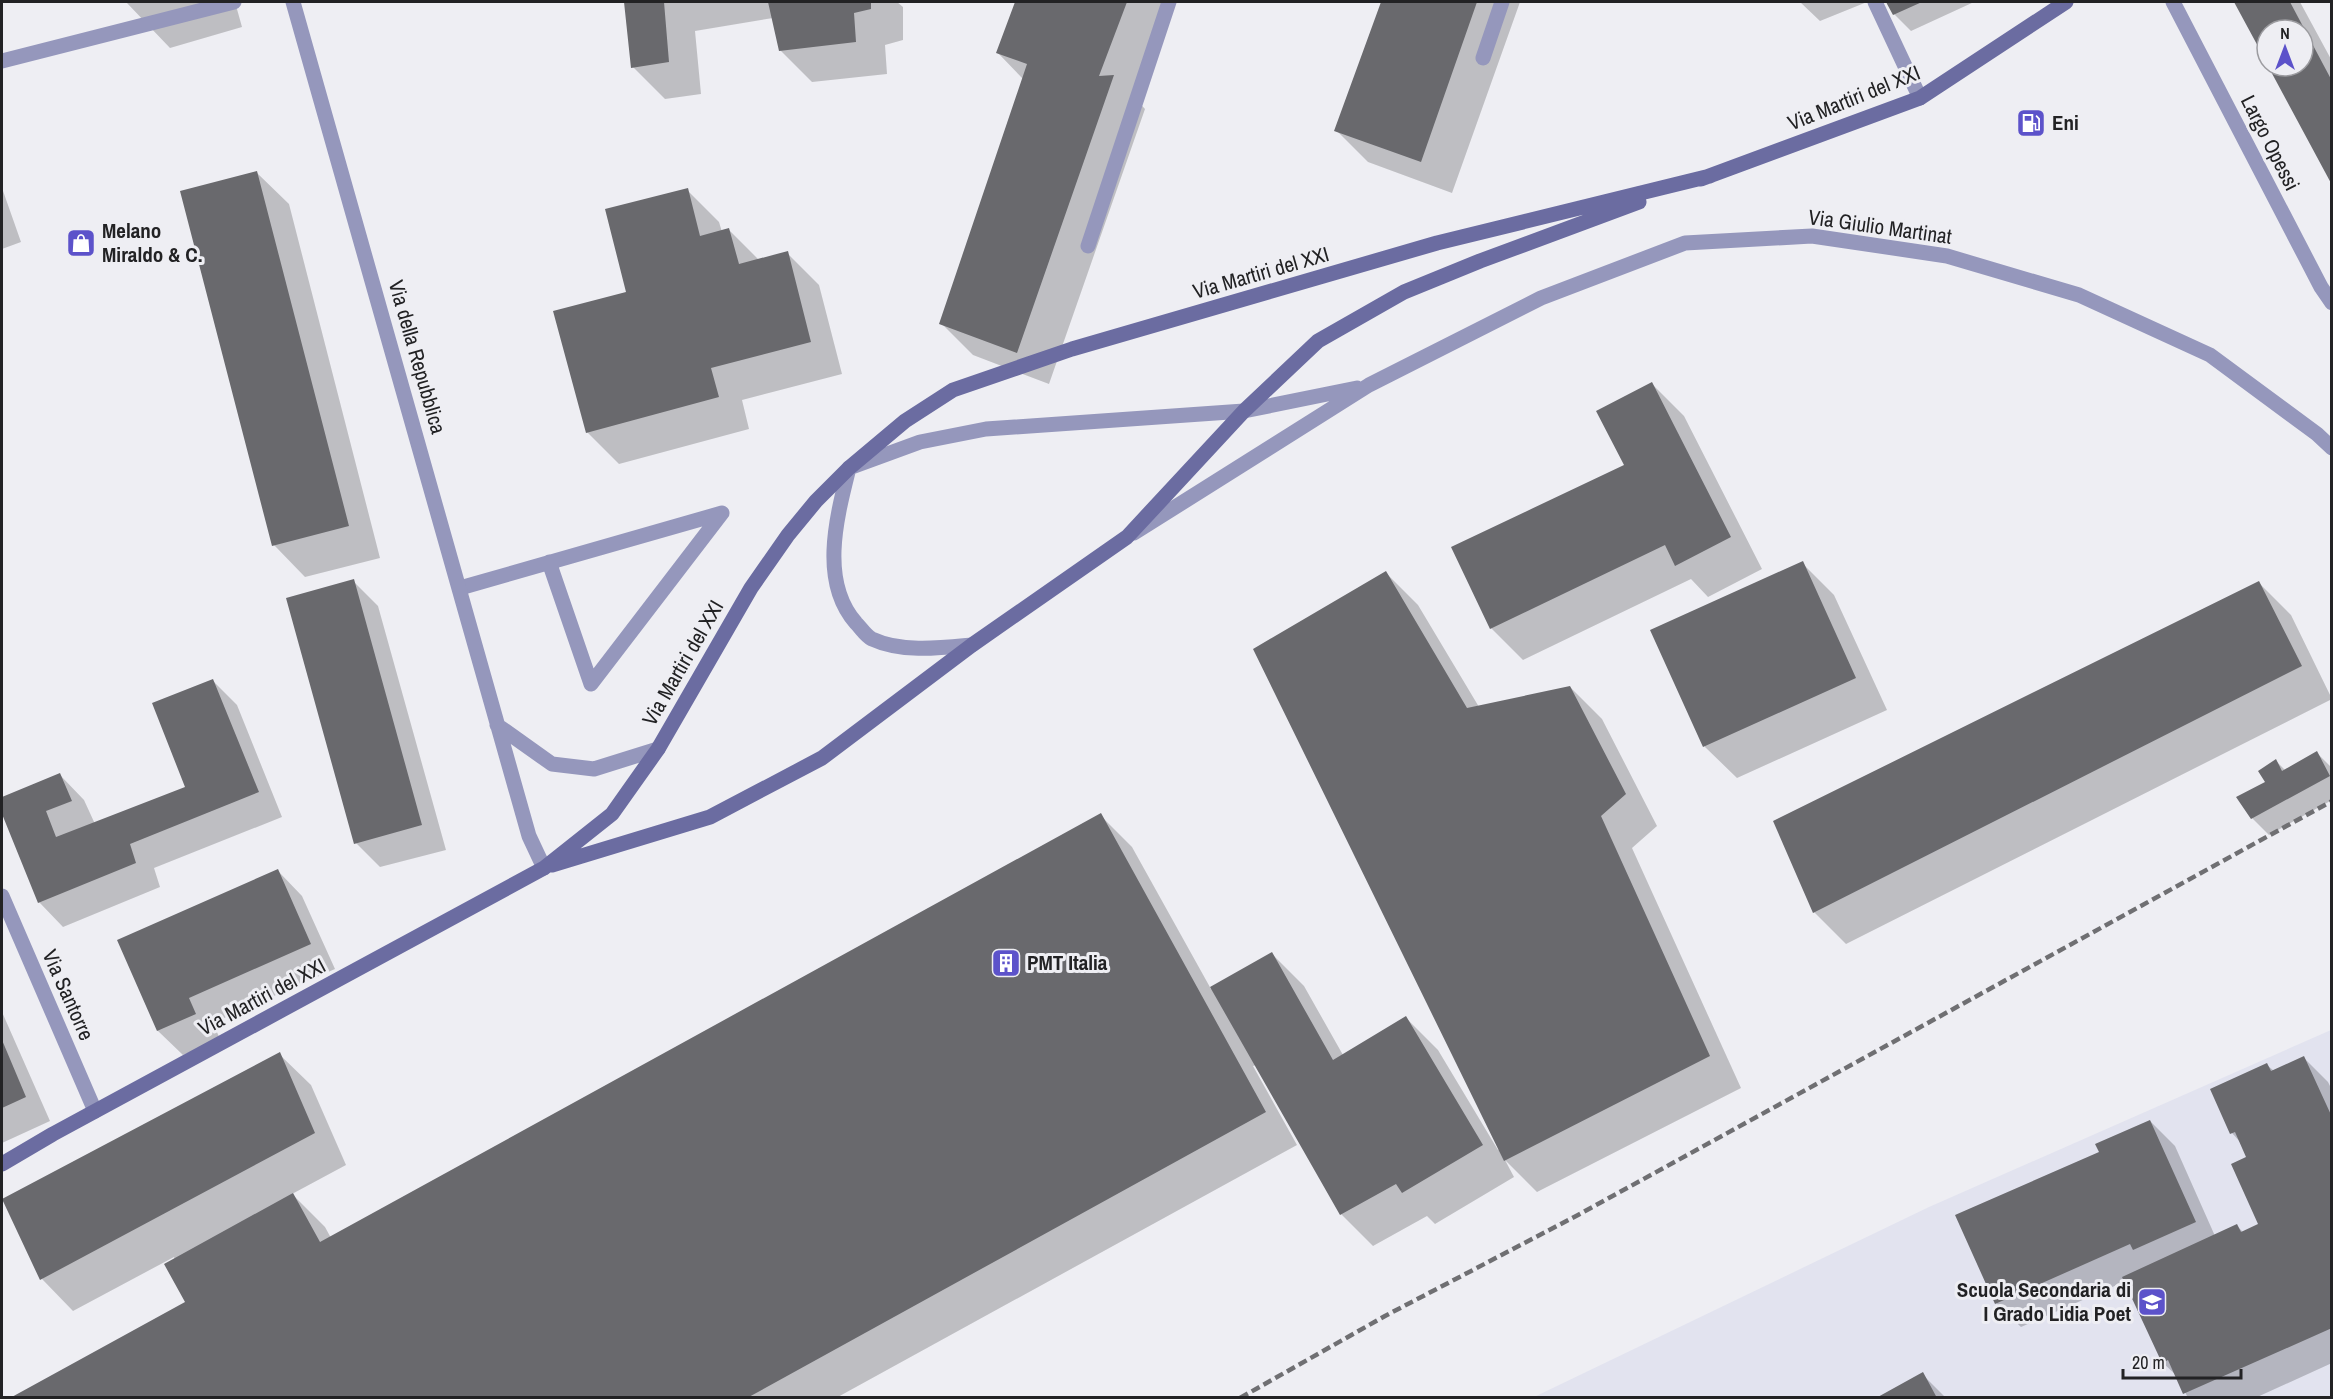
<svg xmlns="http://www.w3.org/2000/svg" width="2333" height="1399" font-family="'Archivo Narrow',sans-serif">
	<style>
		.built { fill: #e2e3ef }
		.shadow { fill: #0003 }
		.building { fill: #69696d }
		.lines { fill: none; stroke-linecap: round; stroke-linejoin: round }
		.lane { stroke: #9597bc; stroke-width: 15 }
		.street { stroke: #9597bc; stroke-width: 15 }
		.secondary { stroke: #6b6ca1; stroke-width: 15 }
		.rail { stroke: #6f6f72; stroke-width: 4.5; stroke-dasharray: 9 4.5; stroke-linecap: butt }
		.labels { text-anchor: middle; stroke-width: 6; stroke-linejoin: round; paint-order: stroke }
		.street-label { font-size: 21px; fill: #222224; stroke: #eeeef3 }
		.poi-label { font-size: 21px; font-weight: bold; fill: #222224; stroke: #eeeef3; text-anchor: start }
	</style>
	<rect width="100%" height="100%" fill="#eeeef3"/>
	<path class="built" d="M2331,1030V1397L1532,1398L1929,1207Z"/>
	<path class="shadow" d="M126,2H235L242,27L170,48Z
		M625,2H897L903,7V40L885,45L887,74L812,82L780,50L773,18L695,31L701,94L665,99L633,67Z
		M1016,2H1171L1135,98L1145,109L1049,384L973,355L941,323L1023,79L998,53Z
		M1382,2H1520L1452,193L1368,162L1336,130Z
		M1800,2H1867L1820,21Z
		M1888,2H1974L1911,31L1894,14Z
		M2236,2H2300L2332,61V182L2270,66H2303V30H2267V60Z
		M257,173L289,204L380,558L305,577L274,545Z
		M2,188L21,242L2,249Z
		M687,190L719,222L722,232L729,230L759,260L787,253L819,285L842,374L742,400L749,429L619,464L587,432L628,293Z
		M1652,384L1684,416L1762,569L1708,597L1691,579L1523,660L1491,628L1626,465Z
		M1802,563L1834,595L1887,710L1737,778L1705,747L1652,631Z
		M1386,573L1418,605L1479,707L1570,687L1602,719L1657,826L1632,848L1741,1088L1537,1192L1505,1160L1514,1177L1435,1224L1427,1216L1373,1246L1341,1214L1256,1065L1253,1066L1297,1145L836,1398H13L187,1303L174,1257L73,1311L42,1279L279,1054L311,1085L346,1165L292,1194L325,1227L331,1238L1100,815L1132,847L1211,989L1272,954L1304,986L1343,1055L1406,1018L1438,1050L1498,1150L1500,1149Z
		M353,581L378,606L446,850L380,867L356,843Z
		M2259,583L2291,615L2332,699L1846,944L1814,912Z
		M213,681L237,705L282,817L154,868L160,887L63,927L39,902L2,810V799L60,775L84,800L95,824L187,788Z
		M2317,753L2332,768V800L2269,835L2252,818L2276,761L2286,771Z
		M278,871L302,896L335,969L213,1023L220,1039L183,1055L158,1031L119,941Z
		M2,1012L50,1121L2,1143Z
		M2304,1058L2328,1082L2332,1090V1363L2255,1398H2188L2177,1376L2163,1363L2126,1281L2021,1327L1996,1303L2101,1153L2150,1121L2175,1146L2215,1236L2237,1226L2244,1233L2260,1225L2248,1158L2241,1143L2232,1133L2267,1065L2274,1071Z
		M1922,1374L1946,1398H1879Z"/>
	<path class="building" d="M624,2H664L669,62L631,68Z
		M768,2H871V9L854,13L856,42L779,51Z
		M1015,2H1127L1099,76L1114,75L1017,353L939,324L1027,64L996,53Z
		M1381,2H1477L1421,162L1334,131Z
		M1886,2H1922L1893,15Z
		M2234,2H2290L2332,81V185L2268,66H2303V30H2267V63Z
		M257,171L349,526L272,546L180,191Z
		M688,188L700,236L729,228L739,264L788,251L811,342L711,368L719,397L586,433L553,311L626,292L605,209Z
		M1652,382L1731,537L1675,566L1665,545L1490,629L1451,547L1624,465L1596,411Z
		M1803,561L1856,678L1703,747L1650,630Z
		M1386,571L1467,708L1570,686L1626,794L1601,816L1710,1056L1504,1161L1253,649Z
		M354,579L422,825L354,844L286,598Z
		M2259,581L2302,666L1813,913L1773,821Z
		M213,679L259,792L130,844L136,863L38,903L2,814V797L60,773L72,801L46,811L56,837L185,787L152,703Z
		M2317,751L2330,776L2251,819L2236,797L2265,782L2258,771L2276,759L2282,771Z
		M1101,813L1266,1112L747,1398H10L185,1302L164,1264L293,1193L320,1242Z
		M278,869L311,944L189,998L196,1014L157,1031L117,940Z
		M1272,952L1333,1060L1406,1016L1483,1145L1402,1193L1396,1184L1340,1215L1210,987Z
		M2,1040L26,1097L2,1108Z
		M280,1052L315,1133L40,1280L2,1199Z
		M2304,1056L2332,1117V1328L2183,1394L2168,1360L2162,1363L2122,1277L2237,1224L2241,1232L2258,1224L2231,1164L2246,1157L2235,1132L2230,1134L2210,1089L2267,1063L2271,1071Z
		M2150,1120L2196,1222L2133,1250L2130,1244L1995,1304L1955,1215L2099,1152L2095,1144Z
		M1923,1372L1937,1398H1876Z"/>
	<g class="lines">
		<path class="lane" d="M1483,58L1502,2
			M1088,246L1169,2
			M460,588L722,513L591,684L549,562"/>
		<path class="street" d="M293,2L529,836L544,868
			M1875,2L1920,98
			M2173,2L2321,287L2332,303
			M2,61L234,2
			M1134,533L1369,385L1541,298L1685,243L1812,236L1947,256L2079,295L2210,355L2317,434L2332,448
			M972,645C941,648 902,653 872,639C866,636 861,628 856,623C819,581 837,516 849,468L920,442L986,429L1244,411L1357,388
			M497,725L552,764L594,769L658,749
			M2,896L95,1111"/>
		<path class="secondary" d="M1701,179L1920,98L2066,2
			M552,865L710,817L822,758L972,645L1127,537L1244,411L1318,341L1404,292L1480,261L1639,202
			M2,1164L53,1134L544,868L612,814L658,749L751,588L788,535L816,501L849,468L905,421L953,390L1072,349L1437,243L1710,176"/>
		<path class="rail" d="M1240,1398L1385,1316L1578,1215L2332,801"/>
	</g>
	<defs>
		<g id="fuel-square" transform="scale(1.5)"><rect x="-9" y="-9" width="18" height="18" rx="4" fill="#5c52ca" stroke="#eeeef3"/><path d="M-5.5-6h7V0h2V4h1.3V-2.5L3-4.5l.8-.8L6-3V5H2.5V1h-1V6h-7ZM-4.2-4.7v3.2H.2V-4.7Z" fill="#fff"/></g>
		<g id="shop-square" transform="scale(1.5)"><rect x="-9" y="-9" width="18" height="18" rx="4" fill="#5c52ca" stroke="#eeeef3"/><path d="M-5-2.5h2.3a2.7 3.5 0 0 1 5.4 0H5L5.5 6h-11ZM-1.5-2.5h3a1.5 2.3 0 0 0-3 0Z" fill="#fff"/></g>
		<g id="building-square" transform="scale(1.5)"><rect x="-9" y="-9" width="18" height="18" rx="4" fill="#5c52ca" stroke="#eeeef3"/><path d="M-4-6H4V6H1V3H-1V6H-4ZM-2.5-4.3h1.7v1.8h-1.7ZM.8-4.3h1.7v1.8H.8ZM-2.5-1h1.7V.8h-1.7ZM.8-1h1.7V.8H.8Z" fill="#fff"/></g>
		<g id="school-square" transform="scale(1.5)"><rect x="-9" y="-9" width="18" height="18" rx="4" fill="#5c52ca" stroke="#eeeef3"/><path d="M0-5L7-2L0 1L-7-2ZM-4 1L0 2.5L4 1V4Q0 6-4 4Z" fill="#fff"/></g>
	</defs>
	<g fill-rule="evenodd">
		<use href="#fuel-square" x="2031" y="123"/>
		<use href="#shop-square" x="81" y="243"/>
		<use href="#building-square" x="1006" y="963"/>
		<use href="#school-square" x="2152" y="1302"/>
	</g>
	<g class="labels">
		<g class="street-label">
			<text transform="translate(1854 98) rotate(-22)" y="7">Via Martiri del XXI</text>
			<text transform="translate(2270 143) rotate(63)" y="7">Largo Opessi</text>
			<text transform="translate(1880 227) rotate(8)" y="7">Via Giulio Martinat</text>
			<text transform="translate(1261 273) rotate(-16)" y="7">Via Martiri del XXI</text>
			<text transform="translate(417 357) rotate(74)" y="7">Via della Repubblica</text>
			<text transform="translate(683 663) rotate(-60)" y="7">Via Martiri del XXI</text>
			<text transform="translate(68 995) rotate(66)" y="7">Via Santorre</text>
			<text transform="translate(262 997) rotate(-28)" y="7">Via Martiri del XXI</text>
		</g>
		<g class="poi-label">
			<text x="2052" y="130">Eni</text>
			<text x="102" y="238">Melano<tspan x="102" dy="24">Miraldo &amp; C.</tspan></text>
			<text x="1027" y="970">PMT Italia</text>
			<text x="2131" y="1297" text-anchor="end">Scuola Secondaria di<tspan x="2131" dy="24">I Grado Lidia Poet</tspan></text>
		</g>
	</g>
	<rect width="2333" height="1399" fill="none" stroke="#222224" stroke-width="6"/>
	<g transform="translate(2285 48)"><circle r="28" fill="#eeeef3" stroke="#9c9ca0" stroke-width="1.5"/>
	<path d="M0-4.5L10 22L0 15L-10 22Z" fill="#5c52ca"/>
	<text y="-9" font-size="16" font-weight="bold" text-anchor="middle" fill="#222224">N</text>
	</g>
	<path d="M2123 1369v9h118v-9" fill="none" stroke="#222224" stroke-width="3"/>
	<text x="2132" y="1369" font-size="18" fill="#222224" stroke="#eeeef3" stroke-width="4.5" paint-order="stroke">20 m</text>
</svg>
